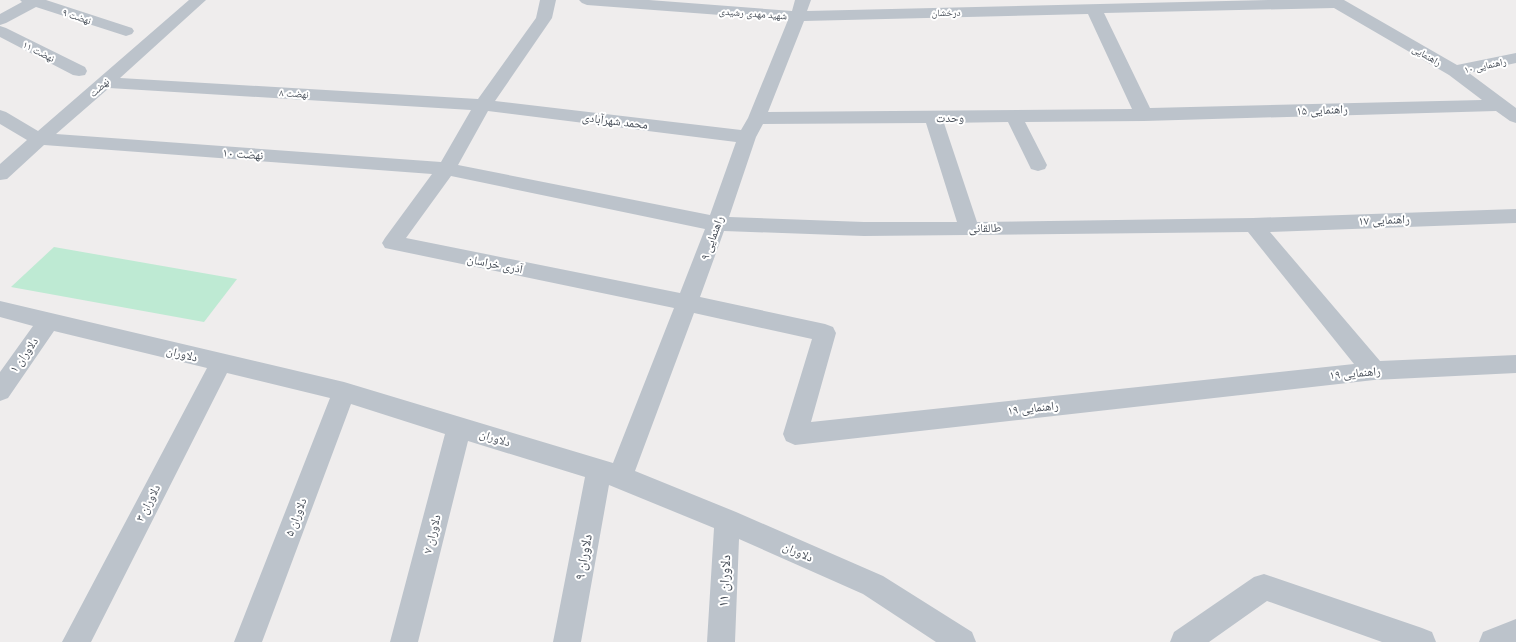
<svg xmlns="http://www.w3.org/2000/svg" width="1516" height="642" font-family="'Noto Sans','Noto Naskh Arabic',sans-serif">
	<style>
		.green { fill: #beead3 }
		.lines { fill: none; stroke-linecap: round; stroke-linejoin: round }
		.minor { fill: #bcc3cb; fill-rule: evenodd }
		.labels { text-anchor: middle; stroke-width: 4; stroke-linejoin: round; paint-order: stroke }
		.far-street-label { font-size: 10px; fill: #474e58; stroke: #fff }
		.street-label { font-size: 12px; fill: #474e58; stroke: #fff }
		.near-street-label { font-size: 14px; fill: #474e58; stroke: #fff }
	</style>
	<rect width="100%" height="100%" fill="#efeded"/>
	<path class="green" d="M54,247L237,279L204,322L11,287Z"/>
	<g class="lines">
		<path class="minor" d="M20,0H46L132,28L134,31L132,34L126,36L36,7L6,23L0,25V14L22,2Z
			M189,0H206L120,78L478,99L536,18L540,0H556L552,18L495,101L741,130L748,118L788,20L587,5L582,3L579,0H649L792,11L795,0H811L807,11L1268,0H1344L1457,65L1516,53V63L1469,73L1516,108V123L1510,121L1496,111L1144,121L1025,122L1047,165L1045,169L1038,171L1031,169L1008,122L944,123L977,222L1253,218L1516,209V223L1270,232L1380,361L1516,355V373L1374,380L795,445L786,441L783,434L812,339L694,313L635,471L736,512L883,576L972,632L976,642H936L863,594L739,539L735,642H707L714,528L609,485L581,642H553L585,477L468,441L418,642H390L445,434L351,404L262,642H234L330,398L227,373L91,642H62L207,368L54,331L8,398L0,401V372L33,326L0,317V301L344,382L613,463L674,308L385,248L382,243L385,238L432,174L44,145L7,179L0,180V164L27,140L0,124V110L6,112L38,131ZM1334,8L1449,75L1482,100L1150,108L1104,13ZM1088,14L1132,109L768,112L804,21ZM109,88L471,110L441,162L56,134ZM488,111L736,142L710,215L458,165ZM926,123L957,222H864L729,217L756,137L763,124ZM451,176L705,229L680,293L406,238ZM724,231L864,236L1248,232L1354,364L811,422L836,333L833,327L825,324L700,297Z
			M0,26L6,28L85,67L87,71L85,75L79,76L73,75L0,37Z
			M1264,574L1422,628L1432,632L1436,642H1382L1267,601L1209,642H1170L1174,632L1254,577Z
			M1516,619V642H1479L1483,632Z"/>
	</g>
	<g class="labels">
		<g class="far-street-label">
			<text transform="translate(946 12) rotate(-1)" y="4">درخشان</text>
			<text transform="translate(753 13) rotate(4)" y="4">شهید مهدی رشیدی</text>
			<text transform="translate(77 16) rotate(18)" y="4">نهضت ۹</text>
			<text transform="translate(39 51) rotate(27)" y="4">نهضت ۱۱</text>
			<text transform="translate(1427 55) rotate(30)" y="4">راهنمایی</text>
			<text transform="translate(1485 65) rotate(-12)" y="4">راهنمایی ۱۰</text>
			<text transform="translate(99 87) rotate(-41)" y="4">نهضت</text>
			<text transform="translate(294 93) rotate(4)" y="4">نهضت ۸</text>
		</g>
		<g class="street-label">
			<text transform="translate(1322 110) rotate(-2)" y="4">راهنمایی ۱۵</text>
			<text transform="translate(950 118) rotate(-1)" y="4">وحدت</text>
			<text transform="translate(615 121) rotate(7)" y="4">محمد شهرآبادی</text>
			<text transform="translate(243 154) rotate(4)" y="4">نهضت ۱۰</text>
			<text transform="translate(1384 220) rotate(-2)" y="4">راهنمایی ۱۷</text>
			<text transform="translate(985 228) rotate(-1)" y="4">طالقانی</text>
			<text transform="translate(712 238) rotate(-70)" y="4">راهنمایی ۹</text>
			<text transform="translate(495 264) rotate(11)" y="4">آذری خراسان</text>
			<text transform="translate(182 354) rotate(14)" y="4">دلاوران</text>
			<text transform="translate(24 355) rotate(-55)" y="4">دلاوران ۱</text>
			<text transform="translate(1355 373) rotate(-5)" y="4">راهنمایی ۱۹</text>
			<text transform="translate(1033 408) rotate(-6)" y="4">راهنمایی ۱۹</text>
			<text transform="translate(495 438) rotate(18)" y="4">دلاوران</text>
			<text transform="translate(148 503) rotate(-63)" y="4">دلاوران ۳</text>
			<text transform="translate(296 517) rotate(-69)" y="4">دلاوران ۵</text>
			<text transform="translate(432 534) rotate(-76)" y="4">دلاوران ۷</text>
			<text transform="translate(798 552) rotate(24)" y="4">دلاوران</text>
		</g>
		<g class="near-street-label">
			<text transform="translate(583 557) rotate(-80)" y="5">دلاوران ۹</text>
			<text transform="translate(724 581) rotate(-87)" y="5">دلاوران ۱۱</text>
		</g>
	</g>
</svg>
